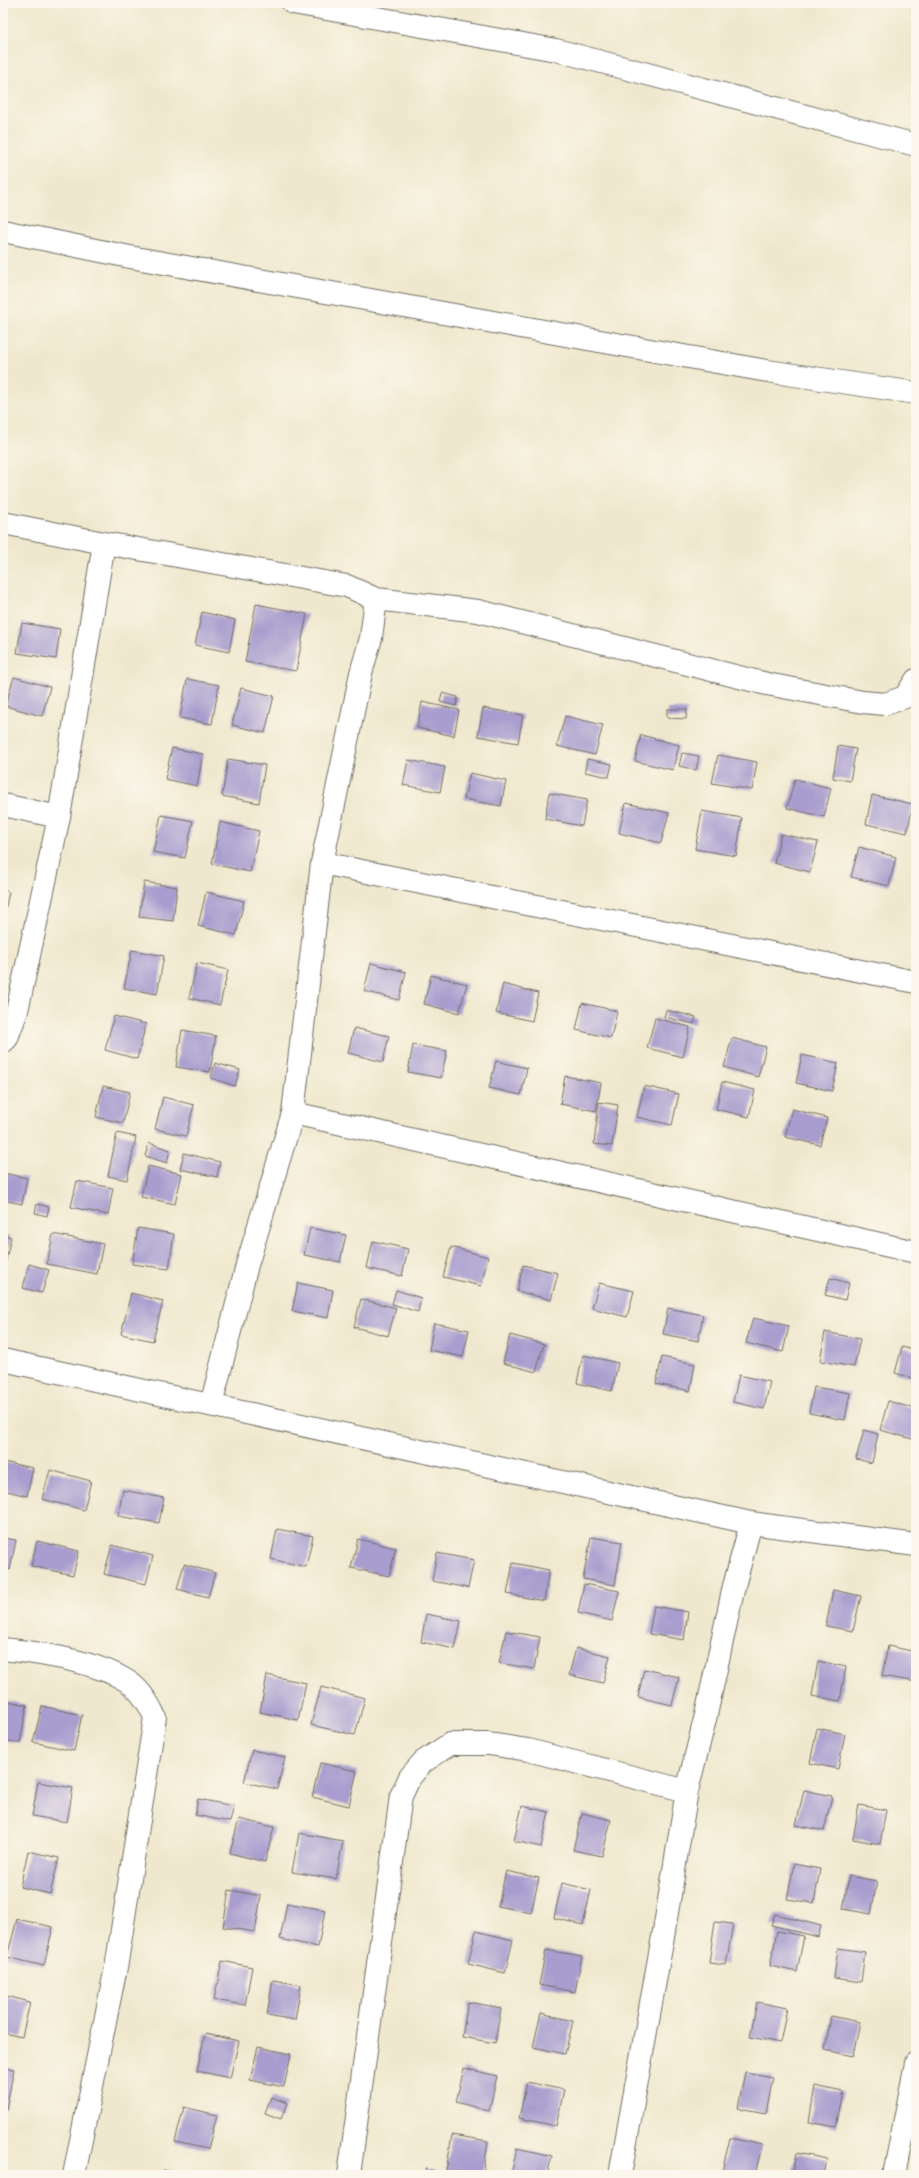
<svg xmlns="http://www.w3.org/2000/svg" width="919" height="2178" font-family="'Gochi Hand',sans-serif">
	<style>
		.building { fill: #a89dce }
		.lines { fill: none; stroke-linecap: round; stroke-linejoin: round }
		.minor-casing { stroke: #706d64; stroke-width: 24 }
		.minor { stroke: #fff; stroke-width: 22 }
	</style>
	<rect width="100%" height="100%" fill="#fbf7ec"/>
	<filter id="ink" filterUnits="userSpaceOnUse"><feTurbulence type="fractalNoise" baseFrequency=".025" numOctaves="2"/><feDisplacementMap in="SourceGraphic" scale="8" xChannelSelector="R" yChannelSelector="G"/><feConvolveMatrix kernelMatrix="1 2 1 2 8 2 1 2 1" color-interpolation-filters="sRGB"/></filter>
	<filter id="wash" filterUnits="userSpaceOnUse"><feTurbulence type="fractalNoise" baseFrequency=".012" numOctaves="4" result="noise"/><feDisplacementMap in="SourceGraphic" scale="16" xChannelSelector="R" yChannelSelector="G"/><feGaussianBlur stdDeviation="0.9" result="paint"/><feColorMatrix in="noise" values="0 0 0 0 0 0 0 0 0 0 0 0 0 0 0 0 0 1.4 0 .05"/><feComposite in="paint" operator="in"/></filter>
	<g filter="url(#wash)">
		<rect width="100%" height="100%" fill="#f0e8ce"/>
		<g id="blocks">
			<path class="building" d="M256,604L307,614L296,671L245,662Z
				M202,612L235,620L229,652L195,645Z
				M22,623L60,629L56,659L17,653Z
				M14,677L50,687L42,716L5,706Z
				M187,679L219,685L212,724L180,718Z
				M241,688L274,696L265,733L232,725Z
				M442,693L458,697L456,706L440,702Z
				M422,702L459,710L454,736L417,728Z
				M483,708L523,715L518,743L478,736Z
				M667,709H687L686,719L667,718Z
				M565,716L603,725L595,755L557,746Z
				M641,735L679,745L673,770L635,761Z
				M838,746L856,749L850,781L833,778Z
				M172,748L203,754L197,786L165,779Z
				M682,753L699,756L696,770L679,766Z
				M718,755L757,762L752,790L712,783Z
				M228,759L265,765L259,803L222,796Z
				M587,759L612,764L609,777L585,772Z
				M408,760L445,767L440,792L403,785Z
				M470,773L506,781L501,806L464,799Z
				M795,779L831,788L824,817L787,808Z
				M549,793L587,800L582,826L545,819Z
				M872,795L913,804L907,833L866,824Z
				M626,803L669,813L661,843L619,833Z
				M702,811L742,818L736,856L695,849Z
				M161,815L193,821L185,858L153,852Z
				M220,822L259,831L250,872L212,864Z
				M781,834L818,842L810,872L774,863Z
				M859,847L896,857L889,886L851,877Z
				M144,882L177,887L173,921L139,917Z
				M3,890L9,892L4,915H3Z
				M206,892L244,901L236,935L198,926Z
				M132,950L164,956L157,994L124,988Z
				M197,963L228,970L220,1005L189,998Z
				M371,963L406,972L399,1000L364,991Z
				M431,975L467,984L459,1013L424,1004Z
				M503,984L538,993L532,1021L496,1013Z
				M582,1003L617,1011L611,1038L576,1030Z
				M666,1010L696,1017L694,1024L664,1017Z
				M114,1016L146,1024L137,1059L105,1050Z
				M655,1018L690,1027L683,1057L647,1048Z
				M354,1028L389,1036L383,1062L348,1053Z
				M182,1030L216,1036L210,1072L176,1067Z
				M732,1038L766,1047L758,1077L724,1067Z
				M413,1045L447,1051L441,1078L408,1072Z
				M802,1055L838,1063L832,1091L796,1083Z
				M496,1061L527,1068L521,1095L489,1088Z
				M215,1063L240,1070L235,1086L211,1078Z
				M565,1076L601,1083L596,1111L560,1104Z
				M722,1082L755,1090L749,1117L716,1109Z
				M103,1086L130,1092L123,1123L96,1117Z
				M644,1086L679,1094L672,1125L637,1117Z
				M163,1097L194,1105L186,1136L155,1129Z
				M599,1102L618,1105L612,1146L594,1144Z
				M792,1109L827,1118L820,1145L785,1137Z
				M117,1133L136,1137L127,1180L108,1176Z
				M149,1143L170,1150L167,1163L145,1156Z
				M184,1153L220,1162L217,1177L180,1169Z
				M148,1166L182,1174L175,1204L141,1197Z
				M3,1173L27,1178L22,1204L3,1200Z
				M77,1181L113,1188L108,1215L71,1207Z
				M37,1204L49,1207L47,1216L35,1213Z
				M138,1228L174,1234L169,1269L132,1264Z
				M310,1228L346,1235L340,1262L304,1255Z
				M53,1234L103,1244L97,1274L47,1264Z
				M3,1235L11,1237L5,1264L3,1263Z
				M373,1241L408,1249L402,1276L367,1268Z
				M451,1247L488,1257L481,1286L443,1277Z
				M29,1264L49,1270L42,1293L23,1288Z
				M523,1265L558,1273L551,1300L517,1291Z
				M830,1278L849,1283L845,1300L825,1295Z
				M298,1283L333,1290L328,1318L292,1311Z
				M599,1283L634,1291L627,1317L592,1308Z
				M396,1290L421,1298L418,1312L392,1304Z
				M131,1293L163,1301L153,1341L121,1334Z
				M361,1299L396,1308L388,1336L354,1327Z
				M668,1308L703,1315L698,1341L663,1334Z
				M753,1318L789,1326L783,1352L746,1343Z
				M434,1323L469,1330L463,1357L429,1350Z
				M825,1332L860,1339L854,1367L820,1361Z
				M510,1335L544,1344L536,1372L503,1363Z
				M902,1347L916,1351V1379L895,1373Z
				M583,1355L618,1363L612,1391L577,1383Z
				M662,1357L695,1364L690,1391L656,1384Z
				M739,1375L770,1382L764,1409L733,1402Z
				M814,1387L850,1393L845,1420L809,1413Z
				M888,1401L916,1409V1440L880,1430Z
				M864,1430L878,1434L872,1463L856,1459Z
				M3,1462L33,1468L27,1496L3,1490Z
				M50,1470L91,1481L84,1510L42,1499Z
				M123,1490L164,1498L159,1523L118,1516Z
				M277,1529L313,1536L306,1567L271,1559Z
				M591,1537L622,1542L615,1585L583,1579Z
				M3,1538L16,1540L10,1570L3,1568Z
				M358,1539L396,1548L389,1576L351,1568Z
				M37,1541L79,1551L73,1575L31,1566Z
				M112,1545L153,1556L146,1584L104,1574Z
				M437,1553L474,1560L468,1588L432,1581Z
				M513,1563L549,1570L544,1601L507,1594Z
				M184,1564L215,1573L208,1597L177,1589Z
				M584,1584L619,1591L612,1621L578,1613Z
				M833,1590L861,1596L853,1631L826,1626Z
				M654,1606L688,1612L684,1640L649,1634Z
				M426,1614L461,1621L455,1649L421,1642Z
				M506,1631L540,1637L534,1669L499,1663Z
				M888,1646L916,1652V1682L882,1676Z
				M576,1648L610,1656L603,1683L569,1675Z
				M818,1661L846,1667L840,1701L812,1696Z
				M644,1669L679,1677L672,1705L638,1697Z
				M267,1675L306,1683L298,1720L260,1712Z
				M321,1687L365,1698L355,1735L311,1725Z
				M3,1700L27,1705L20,1743L3,1740Z
				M42,1706L82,1715L74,1751L33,1742Z
				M817,1728L845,1734L838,1769L810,1763Z
				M252,1750L285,1757L277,1789L244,1782Z
				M320,1763L357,1771L349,1806L312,1797Z
				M38,1782L73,1788L67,1822L32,1816Z
				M804,1790L832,1796L824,1831L796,1825Z
				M198,1799L234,1806L230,1822L195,1815Z
				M859,1805L886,1810L880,1844L853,1839Z
				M522,1806L549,1812L541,1847L514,1841Z
				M582,1813L611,1820L602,1856L573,1850Z
				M239,1819L274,1827L265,1862L230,1853Z
				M299,1833L343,1841L336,1879L292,1872Z
				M28,1851L59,1858L50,1894L20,1887Z
				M794,1864L820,1869L814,1903L787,1899Z
				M506,1871L539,1878L531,1913L498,1906Z
				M849,1876L877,1881L871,1914L843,1909Z
				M562,1883L591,1890L583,1925L554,1918Z
				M229,1890L261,1896L255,1932L223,1927Z
				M287,1903L325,1910L318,1947L280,1939Z
				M775,1914L821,1926L818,1937L771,1925Z
				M17,1919L53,1927L44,1966L7,1957Z
				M715,1922L733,1924L726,1965L709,1963Z
				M476,1931L513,1940L505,1973L468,1964Z
				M777,1931L804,1936L797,1972L770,1966Z
				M838,1948L865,1952L861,1982L834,1978Z
				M546,1950L582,1956L575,1992L539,1985Z
				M222,1961L252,1967L245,2005L214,2000Z
				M273,1980L301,1985L295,2020L267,2015Z
				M3,1995L30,2002L22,2037L3,2033Z
				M468,2002L501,2008L495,2043L462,2037Z
				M757,2002L787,2008L780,2043L750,2037Z
				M541,2013L573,2021L565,2054L533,2047Z
				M831,2016L860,2022L853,2056L825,2050Z
				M205,2034L239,2041L230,2078L197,2071Z
				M258,2047L291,2054L284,2087L250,2080Z
				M3,2067L14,2069L6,2109L3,2108Z
				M464,2068L497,2076L489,2111L456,2102Z
				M745,2072L773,2077L766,2113L738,2108Z
				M527,2082L564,2090L556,2126L519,2118Z
				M815,2086L843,2092L836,2127L809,2122Z
				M271,2097L287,2103L281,2119L265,2113Z
				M184,2107L217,2115L208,2149L175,2142Z
				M452,2135L488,2141L483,2175L446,2171Z
				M730,2138L762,2145L755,2175H721Z
				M517,2148L552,2156L547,2175H511Z
				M797,2153L827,2159L824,2175H792Z
				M426,2169L450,2174V2175H425Z
				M163,2170L183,2174V2175H162Z"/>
		</g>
	</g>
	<g filter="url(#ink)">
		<use href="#blocks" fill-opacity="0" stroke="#706d64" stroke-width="1"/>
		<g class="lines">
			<g class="minor-casing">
				<path id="minor" d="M293,3L556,50L916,145
					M3,231L130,257L767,371L916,393
					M3,523L104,543L347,586L376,599L371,638L361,673L322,863L293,1113L247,1265L211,1405
					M376,599L478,611L767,684L863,702L885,704L905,697L916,680
					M3,805L59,817
					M322,863L916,982
					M3,1042L7,1038L17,1011L59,817L104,543
					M293,1113L916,1252
					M3,1360L751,1523L916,1545
					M3,1649C40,1653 96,1661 127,1681C140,1689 149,1704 155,1717L117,1962L74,2175
					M349,2175L401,1796L410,1777L423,1762L450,1744H489L528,1750L687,1791
					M620,2175L664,1931L687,1791L706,1715L734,1586L751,1523
					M894,2175L916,2063"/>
			</g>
			<use href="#minor" class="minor"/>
		</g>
	</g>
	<rect width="919" height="2178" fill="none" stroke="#fbf7ec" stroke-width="16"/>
</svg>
